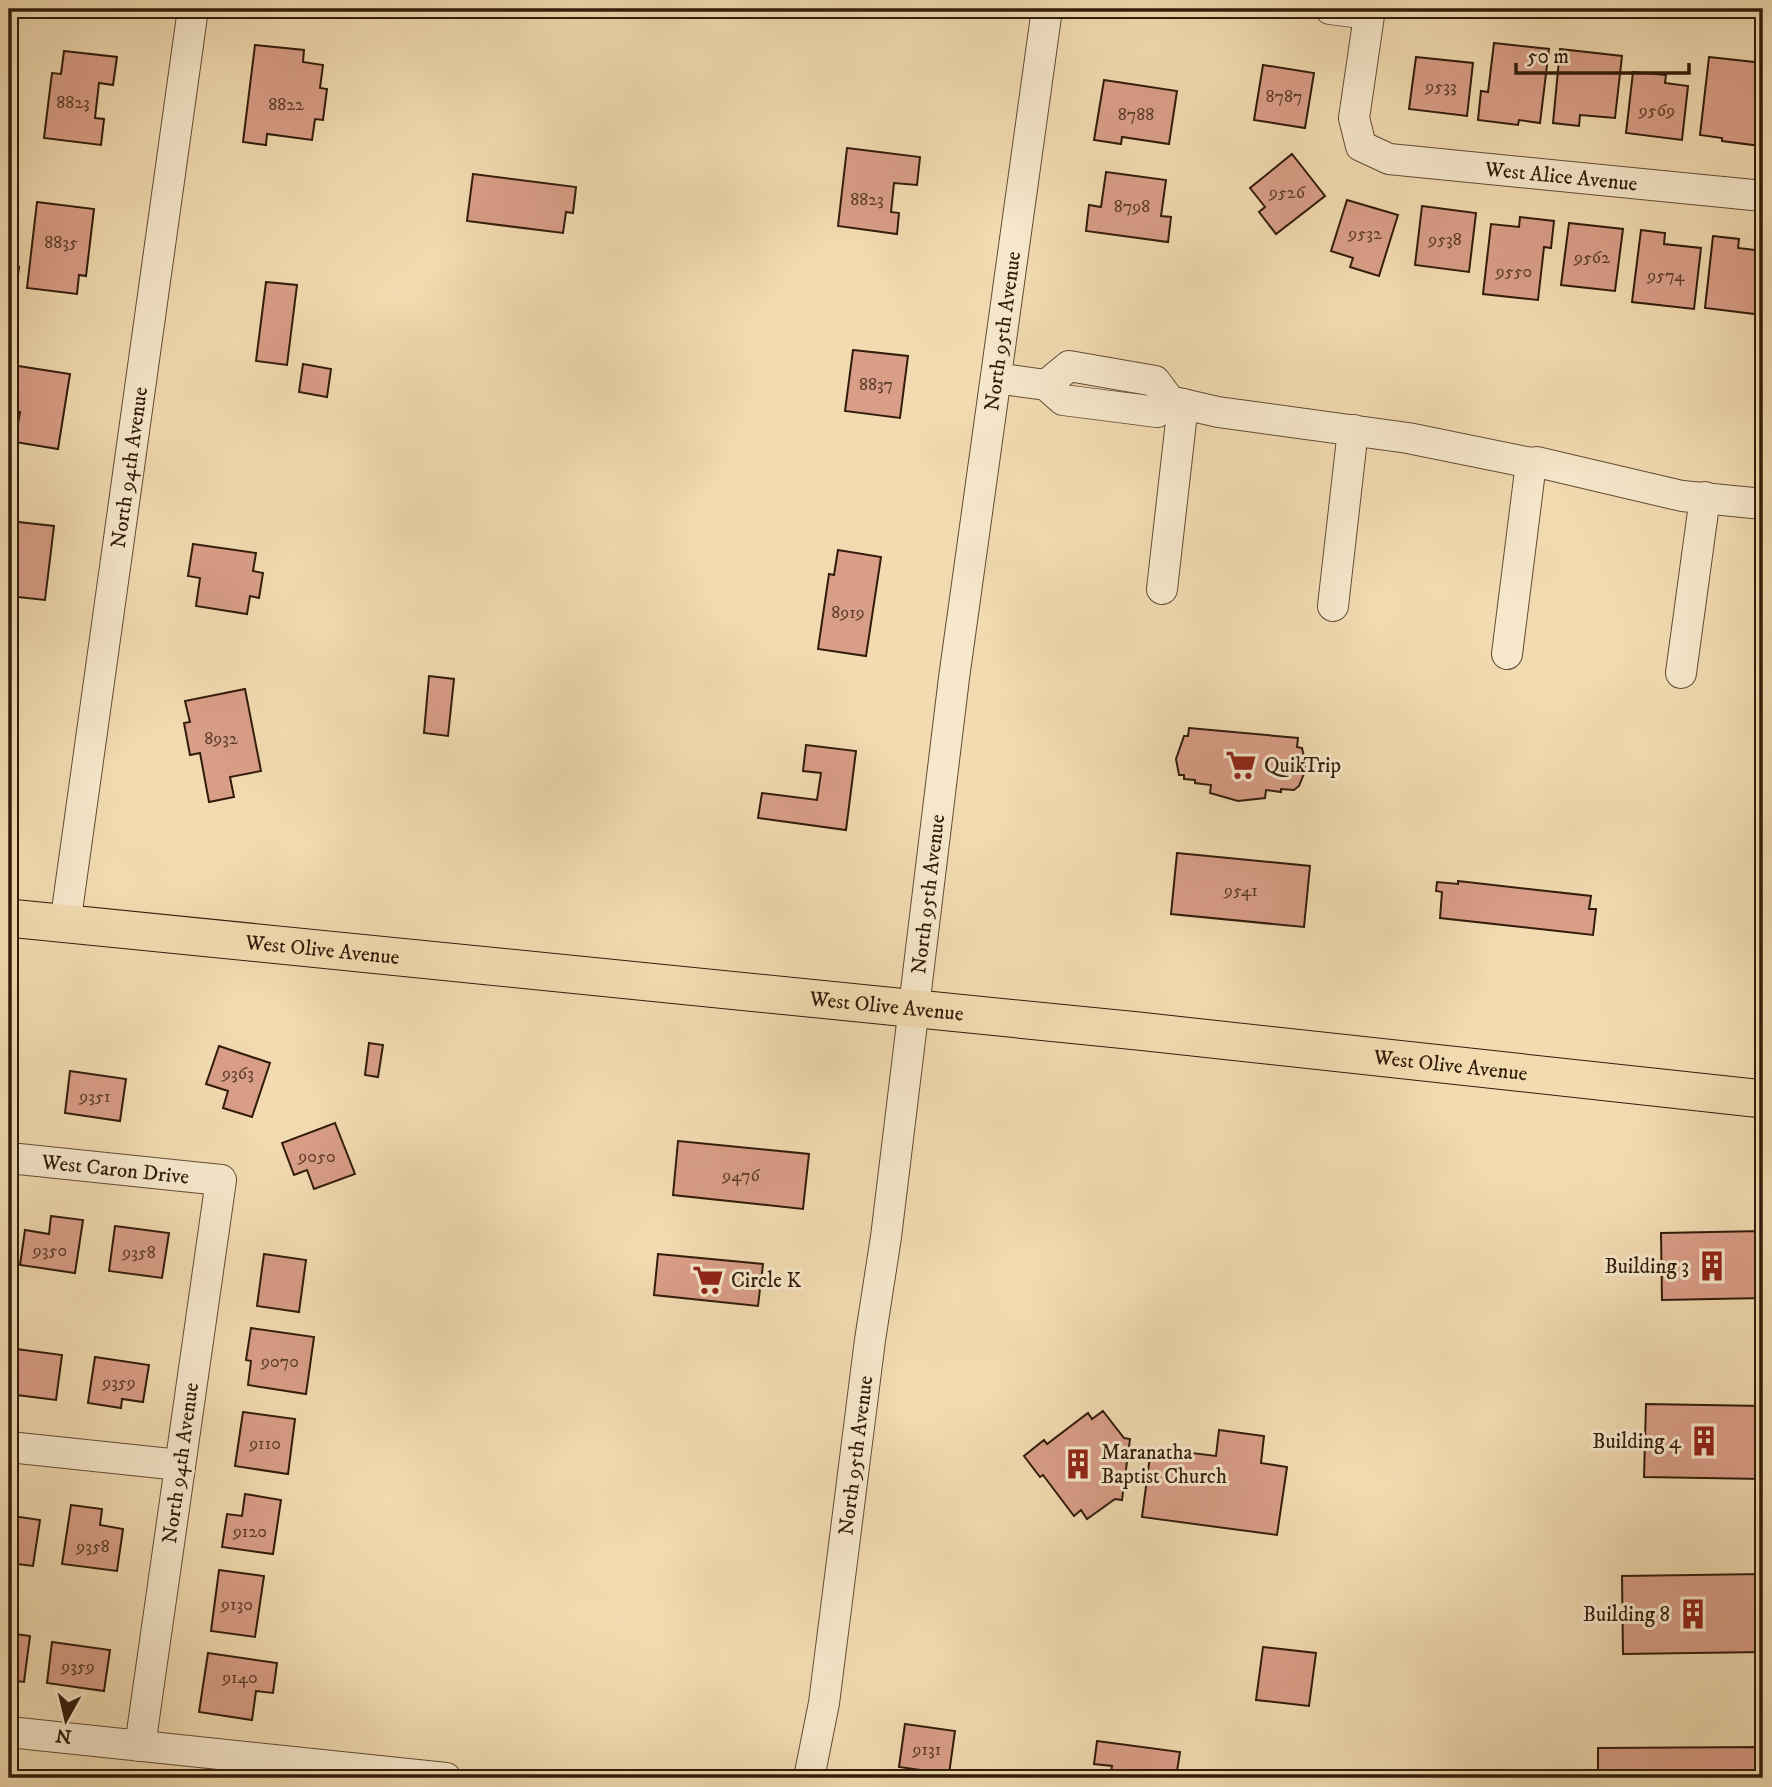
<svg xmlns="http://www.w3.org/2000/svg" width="1772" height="1787" font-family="'IM FELL DW Pica',serif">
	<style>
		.building { fill: #d99e88; stroke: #321c0a; stroke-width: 2 }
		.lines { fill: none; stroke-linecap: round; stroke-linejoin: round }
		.minor-casing { stroke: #624c34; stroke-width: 32 }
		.major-casing { stroke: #321c0a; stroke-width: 39 }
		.minor { stroke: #f7e8cc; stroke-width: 30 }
		.major { stroke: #f2dbb1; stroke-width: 37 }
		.labels { text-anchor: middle; stroke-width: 6; stroke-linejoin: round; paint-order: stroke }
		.number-label { font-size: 18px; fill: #5c3c2a }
		.street-label { font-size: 21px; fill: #321c0a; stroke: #f7e8cc }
		.poi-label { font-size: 21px; fill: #321c0a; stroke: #f7e8cc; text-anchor: start }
	</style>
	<rect width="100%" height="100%" fill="#f2dbb1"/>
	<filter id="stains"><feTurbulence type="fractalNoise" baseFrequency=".00286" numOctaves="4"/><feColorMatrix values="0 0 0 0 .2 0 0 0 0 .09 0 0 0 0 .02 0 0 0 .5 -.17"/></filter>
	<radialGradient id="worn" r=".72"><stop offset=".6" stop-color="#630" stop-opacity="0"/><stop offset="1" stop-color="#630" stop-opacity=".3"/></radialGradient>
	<path class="building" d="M1494,43L1549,49L1540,123L1519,120L1518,125L1478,120L1481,91L1488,92Z
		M255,45L304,50L303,62L323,65L320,88L327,89L323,120L315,119L312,140L267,134L266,145L243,142Z
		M1560,49L1622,56L1615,118L1580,115L1579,126L1553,123Z
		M64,51L117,57L113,85L99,83L95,118L104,119L101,145L44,138L52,73L61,74Z
		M1416,57L1473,63L1467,116L1409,109Z
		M1709,57L1763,63L1757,116L1763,117L1761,146L1722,141V138L1700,135Z
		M1263,65L1314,73L1305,128L1254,120Z
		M1633,72L1666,75L1665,83L1688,86L1682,140L1626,133Z
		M1104,80L1177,91L1169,144L1122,137L1121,144L1094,140Z
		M847,148L920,157L917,185L894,183L891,212L899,213L897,234L838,226Z
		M1292,154L1325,196L1276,234L1259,212L1265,207L1250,188Z
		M1106,172L1166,180L1161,216L1171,217L1168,242L1086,231L1089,205L1101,207Z
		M473,174L576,187L573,213L566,212L563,233L467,221Z
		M1347,200L1398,215L1379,276L1350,267L1353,258L1331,251Z
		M37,202L94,209L86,276L79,275L77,294L27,288Z
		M1422,206L1476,213L1469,272L1415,265Z
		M1520,217L1554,221L1551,248L1544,247L1538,300L1483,294L1491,224L1519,227Z
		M1569,223L1623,229L1615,291L1561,285Z
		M1641,230L1665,233L1664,244L1701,248L1694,309L1632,302Z
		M1713,236L1739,239L1738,248L1763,251V315L1705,308Z
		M9,266L19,267L15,300L9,299Z
		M266,282L297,285L287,365L256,361Z
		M853,350L908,356L900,418L845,411Z
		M303,364L331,369L327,397L299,392Z
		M12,365L70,374L58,449L15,442L20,412L9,411Z
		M9,521L54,526L45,600L9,596Z
		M193,544L256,553L253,571L263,573L259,598L250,596L247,614L196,606L200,578L188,576Z
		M838,550L881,557L866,656L818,649L829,574L834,575Z
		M429,676L454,679L448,736L424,733Z
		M245,689L261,771L230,777L234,797L209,802L200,753L190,755L184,723L190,722L185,701Z
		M1189,728L1298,738L1297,747L1302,748L1305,760V771L1299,786L1294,790L1281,789V792L1266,790L1265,798L1238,801L1210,793L1211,785L1195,783V780L1184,779V775H1179L1176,759L1184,736H1188Z
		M806,745L856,751L846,830L758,818L762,793L817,800L821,773L803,771Z
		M1177,853L1310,866L1304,927L1171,914Z
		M1458,881L1591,896L1589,909H1596L1593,935L1440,918L1442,892L1436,891L1437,882L1458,884Z
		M369,1043L383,1045L378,1077L365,1075Z
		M219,1046L270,1063L252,1117L223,1108L228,1091L206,1084Z
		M70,1071L126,1079L120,1121L65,1113Z
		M335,1123L355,1174L314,1189L307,1170L294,1175L282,1143Z
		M678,1141L809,1154L803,1209L673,1195Z
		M51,1216L83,1220L75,1273L20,1265L25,1230L49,1234Z
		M115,1226L169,1233L162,1278L109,1271Z
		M1763,1231V1298L1662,1300L1661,1233Z
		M264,1254L306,1260L299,1312L257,1306Z
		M658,1254L763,1264L758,1306L654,1295Z
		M251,1328L314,1337L306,1394L248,1385L251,1361L246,1360Z
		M9,1348L62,1355L56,1400L9,1394Z
		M95,1357L149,1365L143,1402L122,1399L121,1408L88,1403Z
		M1646,1404L1763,1406V1479L1644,1477Z
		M1103,1411L1124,1438L1130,1439L1122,1500L1115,1499L1087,1519L1081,1510L1074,1516L1043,1475L1040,1477L1024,1456L1044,1440L1047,1444L1088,1413L1092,1419Z
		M243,1412L295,1419L288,1474L235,1466Z
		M1219,1430L1264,1436L1261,1463L1287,1467L1277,1535L1142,1517L1151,1448L1216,1456Z
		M245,1494L281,1500L273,1554L222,1547L227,1514L242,1516Z
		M9,1499L16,1500L13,1516L40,1520L33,1566L9,1563Z
		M71,1505L102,1509L100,1525L123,1529L117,1571L62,1564Z
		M219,1570L264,1576L255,1637L211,1631Z
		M1763,1574V1652L1623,1654L1622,1576Z
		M9,1633L30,1636L24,1682L9,1680Z
		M52,1642L110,1650L104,1691L47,1683Z
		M1263,1647L1316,1653L1309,1706L1256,1700Z
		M208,1653L277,1663L273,1693L256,1691L252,1720L199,1712Z
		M905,1724L955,1731L949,1774L899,1767Z
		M1097,1741L1180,1752L1176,1778H1110L1112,1766L1094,1764Z
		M1763,1747V1778H1598V1748Z"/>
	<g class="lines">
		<g class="minor-casing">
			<g id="minor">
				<path d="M1330,9L1369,14"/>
				<path id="s1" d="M1370,9L1354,118L1361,146L1389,159L1763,196"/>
				<path d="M996,378L1046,385L1063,400L1157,412L1170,401"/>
				<path d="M1046,385L1069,366L1155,381L1170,401L1218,412L1408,438L1531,463L1537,462L1682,496L1763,504"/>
				<path d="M1162,589L1183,404"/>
				<path d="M1333,606L1353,430"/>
				<path d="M1507,654L1531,463"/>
				<path d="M1681,673L1705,497"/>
				<path id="s2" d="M65,925L193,9"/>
				<path id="s3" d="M9,1158L221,1180L140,1746"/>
				<path d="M9,1447L180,1465"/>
				<path d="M9,1732L446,1778"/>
				<path id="s4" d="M809,1778L824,1703L870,1340L886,1237L954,678L1047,9"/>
			</g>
		</g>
		<g class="major-casing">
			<g id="major">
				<path id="s5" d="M9,918L1138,1031L1763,1099"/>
			</g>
		</g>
		<use href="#minor" class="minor"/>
		<use href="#major" class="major"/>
	</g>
	<defs>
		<g id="supermarket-bare" transform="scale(2.415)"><path d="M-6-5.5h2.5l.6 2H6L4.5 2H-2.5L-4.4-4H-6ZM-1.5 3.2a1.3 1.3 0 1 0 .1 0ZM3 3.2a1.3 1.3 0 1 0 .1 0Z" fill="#8f2418" stroke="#f7e8cc" stroke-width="2.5" paint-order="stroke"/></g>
		<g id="building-bare" transform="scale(2.415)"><path d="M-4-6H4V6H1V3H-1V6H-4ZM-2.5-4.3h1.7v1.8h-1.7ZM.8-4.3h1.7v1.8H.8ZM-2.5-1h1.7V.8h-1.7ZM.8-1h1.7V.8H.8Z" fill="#8f2418" stroke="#f7e8cc" stroke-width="2.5" paint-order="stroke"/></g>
	</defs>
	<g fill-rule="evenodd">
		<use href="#supermarket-bare" x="1241" y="765"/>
		<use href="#building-bare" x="1712" y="1266"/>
		<use href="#supermarket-bare" x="708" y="1280"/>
		<use href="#building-bare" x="1704" y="1441"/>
		<use href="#building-bare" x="1078" y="1464"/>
		<use href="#building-bare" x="1693" y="1614"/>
	</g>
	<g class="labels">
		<g class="number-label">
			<text x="1441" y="92">9533</text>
			<text x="1284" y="102">8787</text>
			<text x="73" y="108">8823</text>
			<text x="286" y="110">8822</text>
			<text x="1657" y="116">9569</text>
			<text x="1136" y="120">8788</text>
			<text x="1287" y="198">9526</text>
			<text x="867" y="205">8823</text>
			<text x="1132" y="212">8798</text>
			<text x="1365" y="239">9532</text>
			<text x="1445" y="245">9538</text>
			<text x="61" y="248">8835</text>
			<text x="1592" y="263">9562</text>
			<text x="1514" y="277">9550</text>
			<text x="1666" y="281">9574</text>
			<text x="876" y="390">8837</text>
			<text x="848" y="618">8919</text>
			<text x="221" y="744">8932</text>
			<text x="1241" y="896">9541</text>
			<text x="238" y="1079">9363</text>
			<text x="95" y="1102">9351</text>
			<text x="317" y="1162">9050</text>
			<text x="741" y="1181">9476</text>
			<text x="50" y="1256">9350</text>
			<text x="139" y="1258">9358</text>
			<text x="280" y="1367">9070</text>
			<text x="119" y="1388">9359</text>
			<text x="265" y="1449">9110</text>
			<text x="250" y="1537">9120</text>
			<text x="93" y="1552">9358</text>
			<text x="237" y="1610">9130</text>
			<text x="78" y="1672">9359</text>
			<text x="240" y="1683">9140</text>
			<text x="927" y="1755">9131</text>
		</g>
		<g class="street-label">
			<text dy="7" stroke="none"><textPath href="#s1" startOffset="343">West Alice Avenue</textPath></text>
			<text dy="7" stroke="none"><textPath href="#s4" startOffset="1460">North 95th Avenue</textPath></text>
			<text dy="7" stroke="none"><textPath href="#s2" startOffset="462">North 94th Avenue</textPath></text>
			<text dy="7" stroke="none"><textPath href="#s4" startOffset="892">North 95th Avenue</textPath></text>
			<text dy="7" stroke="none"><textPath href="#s5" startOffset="315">West Olive Avenue</textPath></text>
			<text dy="7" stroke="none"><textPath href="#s5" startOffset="882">West Olive Avenue</textPath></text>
			<text dy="7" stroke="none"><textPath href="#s5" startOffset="1449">West Olive Avenue</textPath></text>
			<text dy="7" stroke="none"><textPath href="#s3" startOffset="107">West Caron Drive</textPath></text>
			<text dy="7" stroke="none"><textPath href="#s4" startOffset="326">North 95th Avenue</textPath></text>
			<text transform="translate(180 1463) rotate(-82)" y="7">North 94th Avenue</text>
		</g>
		<g class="poi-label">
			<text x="1264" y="772">QuikTrip</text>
			<text x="1689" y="1273" text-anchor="end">Building 3</text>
			<text x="731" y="1287">Circle K</text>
			<text x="1681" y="1448" text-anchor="end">Building 4</text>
			<text x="1101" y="1459">Maranatha<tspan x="1101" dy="24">Baptist Church</tspan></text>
			<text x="1670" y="1621" text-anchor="end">Building 8</text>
		</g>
	</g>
	<rect width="1772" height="1787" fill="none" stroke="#f2dbb1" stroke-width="35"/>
	<rect x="10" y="10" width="1751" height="1766" fill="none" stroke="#321c0a" stroke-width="3.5"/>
	<rect x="18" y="18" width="1737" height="1752" fill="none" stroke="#321c0a" stroke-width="2"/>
	<g transform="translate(66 1720) rotate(188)" stroke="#f7e8cc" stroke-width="5" paint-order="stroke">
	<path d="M0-5L12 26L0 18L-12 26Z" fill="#321c0a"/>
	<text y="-10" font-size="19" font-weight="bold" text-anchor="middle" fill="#321c0a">N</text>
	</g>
	<path d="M1516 63v10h173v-10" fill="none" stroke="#321c0a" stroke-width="3.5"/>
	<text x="1527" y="63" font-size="21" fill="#321c0a" stroke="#f7e8cc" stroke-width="5" paint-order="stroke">50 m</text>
	<rect width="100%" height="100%" filter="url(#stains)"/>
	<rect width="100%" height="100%" fill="url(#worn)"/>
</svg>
